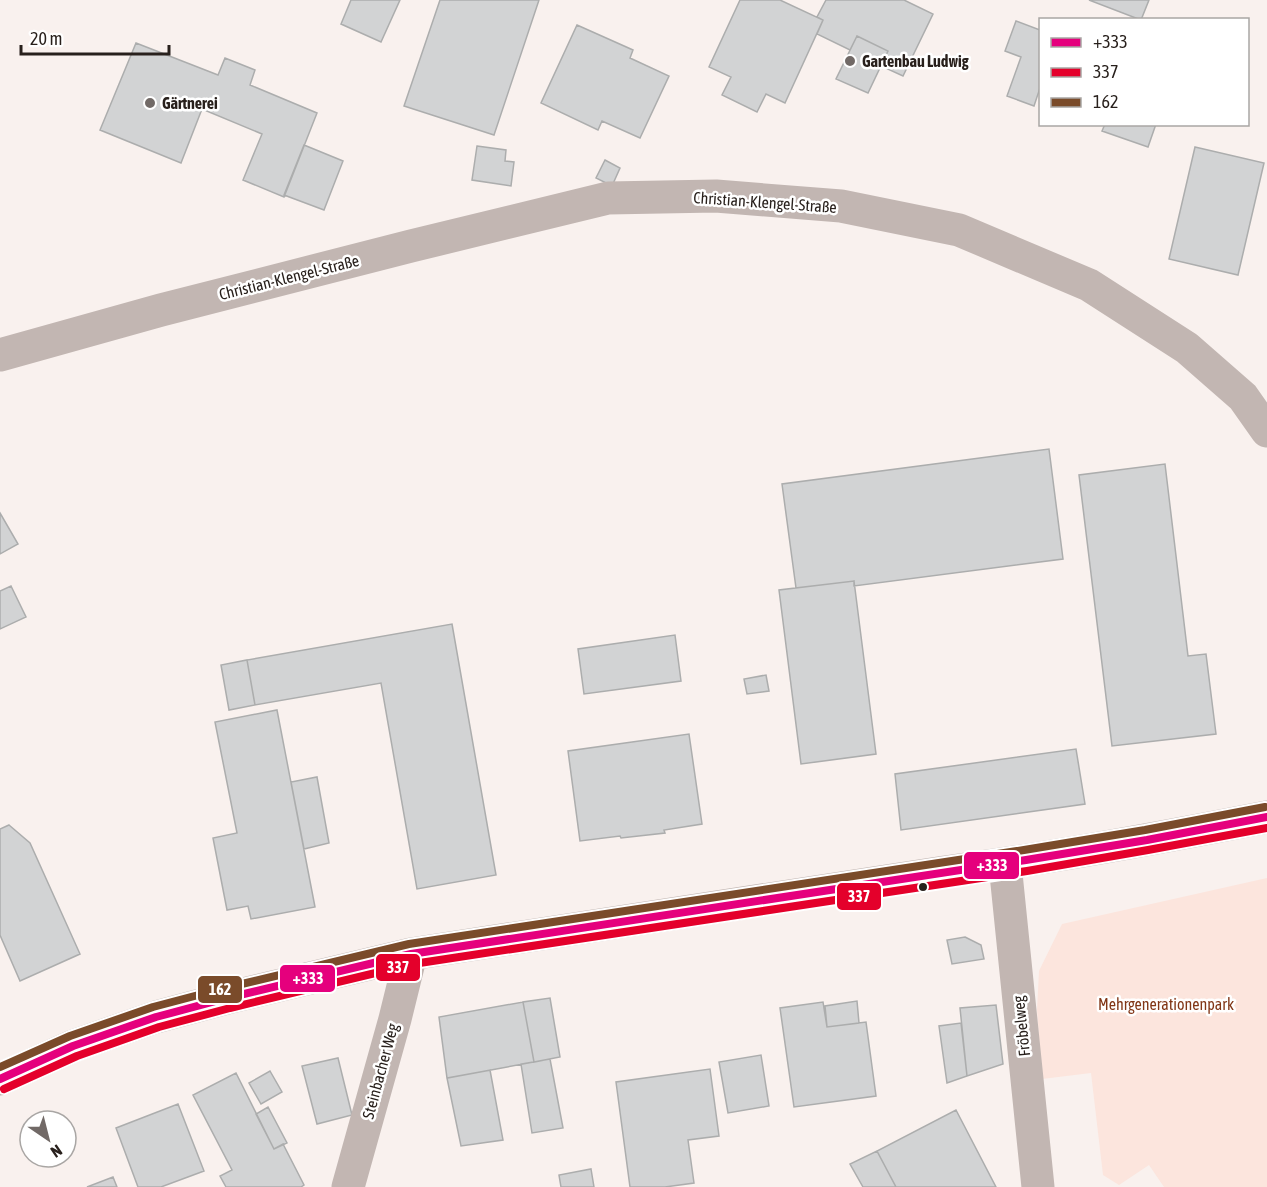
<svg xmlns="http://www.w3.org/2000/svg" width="1267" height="1187" font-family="'Asap Condensed',sans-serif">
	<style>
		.green { fill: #fce5dd }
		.building { fill: #d2d3d4; stroke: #acadad; stroke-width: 1.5 }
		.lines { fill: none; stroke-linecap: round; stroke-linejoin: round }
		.minor { stroke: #c2b6b2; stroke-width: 33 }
		.bus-1-casing { stroke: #fff; stroke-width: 12 }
		.bus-2-casing { stroke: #fff; stroke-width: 12 }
		.bus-3-casing { stroke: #fff; stroke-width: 12 }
		.bus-1 { stroke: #e5007d; stroke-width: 8 }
		.bus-2 { stroke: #e4002b; stroke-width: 8 }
		.bus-3 { stroke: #7a4b2a; stroke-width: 8 }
		.poi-dot { fill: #716966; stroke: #fff; stroke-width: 2 }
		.bus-dot { fill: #28201c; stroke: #fff; stroke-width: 2 }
		.labels { text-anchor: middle; stroke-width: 5; stroke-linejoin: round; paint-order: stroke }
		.poi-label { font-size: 16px; font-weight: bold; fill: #28201c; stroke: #fff; text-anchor: start }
		.street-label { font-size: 16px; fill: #28201c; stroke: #fff }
		.park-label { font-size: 16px; fill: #813616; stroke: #fff }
		.line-badge { stroke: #fff; stroke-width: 2 }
		.badge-label { font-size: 16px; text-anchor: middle; font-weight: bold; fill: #fff }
	</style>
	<rect width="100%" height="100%" fill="#f9f1ee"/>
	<path class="green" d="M1267,878V1187H1164L1149,1165L1119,1185L1103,1175L1091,1073L1042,1079L1037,1010L1039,971L1062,924Z"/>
	<path class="building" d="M351,0H400L381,42L341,24Z
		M440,0H539L494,135L404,106Z
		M740,0H780L823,20L785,103L766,94L757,112L722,95L731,77L709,67Z
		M826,0H904L933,14L903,76L881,66L888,51L857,36L850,50L817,34L823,20L817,17Z
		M1089,0H1149L1141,20Z
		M1016,21L1040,30V88L1034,106L1007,96L1021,57L1005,51Z
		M577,25L633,50L630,58L669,76L640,138L602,121L598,130L541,103Z
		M857,36L888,51L868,93L836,79Z
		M136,43L218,75L225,58L255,70L250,85L317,113L284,197L243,180L262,134L202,109L181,163L100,130Z
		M1105,124H1156L1148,147L1102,131Z
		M304,145L343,161L324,210L284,195Z
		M477,146L506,150L505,161L514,162L511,186L472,180Z
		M1195,147L1264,163L1238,275L1169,259Z
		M605,160L620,168L612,186L596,178Z
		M1049,449L1063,559L854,586V581L796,588L782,484Z
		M1165,464L1188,656L1206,654L1216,734L1112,746L1079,475Z
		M0,513L18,544L0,554Z
		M854,581L876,754L801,764L779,590Z
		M11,586L26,617L0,629V591Z
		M452,624L496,875L417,889L381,683L255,705L247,660Z
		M675,635L681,681L584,694L578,649Z
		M247,660L255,705L229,710L221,665Z
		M766,675L769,691L747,694L744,679Z
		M277,710L315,907L251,919L248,906L227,910L213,838L237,833L215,722Z
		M689,734L702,824L664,830L665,833L621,838L620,836L580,841L568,751Z
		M1076,749L1085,804L901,830L895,774Z
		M317,777L329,843L304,849L291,782Z
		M9,825L30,843L80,954L20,981L0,935V829Z
		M965,937L981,945L984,959L952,964L947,940Z
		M550,998L560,1057L534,1062L523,1002Z
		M857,1001L859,1023L827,1027L825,1006Z
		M523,1002L534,1062L447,1078L439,1017Z
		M823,1002L827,1027L866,1022L876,1096L794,1107L780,1008Z
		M996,1005L1003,1064L967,1076L960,1008Z
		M961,1023L967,1076L947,1083L939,1026Z
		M761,1055L769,1106L728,1113L719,1062Z
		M338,1058L352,1115L317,1124L302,1066Z
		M550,1059L563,1128L532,1133L521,1064Z
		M710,1069L719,1136L688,1140L694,1183L665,1187H630L616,1082Z
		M490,1070L503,1140L461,1146L447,1078Z
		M270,1071L282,1092L261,1104L249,1083Z
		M236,1073L274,1149L283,1144L304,1185L301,1187H226L220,1176L232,1170L193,1095Z
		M178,1104L204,1171L161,1187H138L116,1128Z
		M268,1107L287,1143L274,1149L256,1114Z
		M956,1110L996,1187H896L877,1151Z
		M877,1151L896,1187H863L850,1164Z
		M591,1169L594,1187H561L559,1175Z
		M113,1177L117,1187H87Z"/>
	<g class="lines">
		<path class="minor" d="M0,355L161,310L411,246L608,198L716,196L841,206L959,230L1089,285L1187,348L1243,397L1267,431
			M1005,864L1038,1187
			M0,1079L73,1046L156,1017L227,998L411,954L945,872C1053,858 1160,838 1267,817
			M348,1187L395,1019L411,954"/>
		<g class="bus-1-casing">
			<path id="bus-1" d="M0,1079L73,1046L156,1017L227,998L411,954L1026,860L1147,840L1267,817"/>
		</g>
		<g class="bus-2-casing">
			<path id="bus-2" d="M4,1089L77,1056L159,1027L230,1008L413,964L1027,871L1148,850L1267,828"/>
		</g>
		<g class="bus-3-casing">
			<path id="bus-3" d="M0,1067L70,1036L153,1007L225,988L409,944L1024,850L1145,830L1265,807"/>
		</g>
		<use href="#bus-1" class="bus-1"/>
		<use href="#bus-2" class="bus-2"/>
		<use href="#bus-3" class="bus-3"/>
	</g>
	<g class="poi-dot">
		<circle cx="850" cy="61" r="6"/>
		<circle cx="150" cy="103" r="6"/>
	</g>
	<circle class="bus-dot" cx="923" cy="887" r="5"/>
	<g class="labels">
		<g class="poi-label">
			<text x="862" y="67">Gartenbau Ludwig</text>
			<text x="162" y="109">Gärtnerei</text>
		</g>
		<g class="street-label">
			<text transform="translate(765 202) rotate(4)" y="6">Christian-Klengel-Straße</text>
			<text transform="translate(289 277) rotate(-14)" y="6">Christian-Klengel-Straße</text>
			<text transform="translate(1021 1026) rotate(-96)" y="6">Fröbelweg</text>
			<text transform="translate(380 1071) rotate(-75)" y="6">Steinbacher Weg</text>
		</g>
		<g class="park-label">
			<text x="1166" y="1010">Mehrgenerationenpark</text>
		</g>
	</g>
	<g class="line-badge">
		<rect x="963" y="851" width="57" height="29" rx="6" fill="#e5007d"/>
		<rect x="836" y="882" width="46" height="29" rx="6" fill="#e4002b"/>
		<rect x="375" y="953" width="46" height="29" rx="6" fill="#e4002b"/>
		<rect x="279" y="964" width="57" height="29" rx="6" fill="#e5007d"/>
		<rect x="197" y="975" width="46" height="29" rx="6" fill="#7a4b2a"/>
	</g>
	<g class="badge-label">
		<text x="992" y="871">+333</text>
		<text x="859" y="902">337</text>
		<text x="398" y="973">337</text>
		<text x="308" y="984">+333</text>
		<text x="220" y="995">162</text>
	</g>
	<rect x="1039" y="18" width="210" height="108" fill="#ffffff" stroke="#a9a6a4" stroke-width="1.5"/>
	<rect x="1051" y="38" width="30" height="9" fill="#e5007d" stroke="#a9a6a4" stroke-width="1.5"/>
	<text x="1093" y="48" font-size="18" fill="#28201c">+333</text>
	<rect x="1051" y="68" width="30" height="9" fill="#e4002b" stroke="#a9a6a4" stroke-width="1.5"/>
	<text x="1093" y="78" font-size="18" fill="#28201c">337</text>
	<rect x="1051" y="98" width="30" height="9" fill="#7a4b2a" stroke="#a9a6a4" stroke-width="1.5"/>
	<text x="1093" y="108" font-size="18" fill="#28201c">162</text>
	<g transform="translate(48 1139) rotate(145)"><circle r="28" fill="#ffffff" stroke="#a9a6a4" stroke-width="1.5"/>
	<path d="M0-4.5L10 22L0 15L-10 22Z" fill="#716966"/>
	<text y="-9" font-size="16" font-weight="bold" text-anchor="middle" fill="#28201c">N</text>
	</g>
	<path d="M21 45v9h148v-9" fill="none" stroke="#28201c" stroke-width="3"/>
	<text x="30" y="45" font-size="18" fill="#28201c" stroke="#ffffff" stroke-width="4.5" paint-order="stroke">20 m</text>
</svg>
